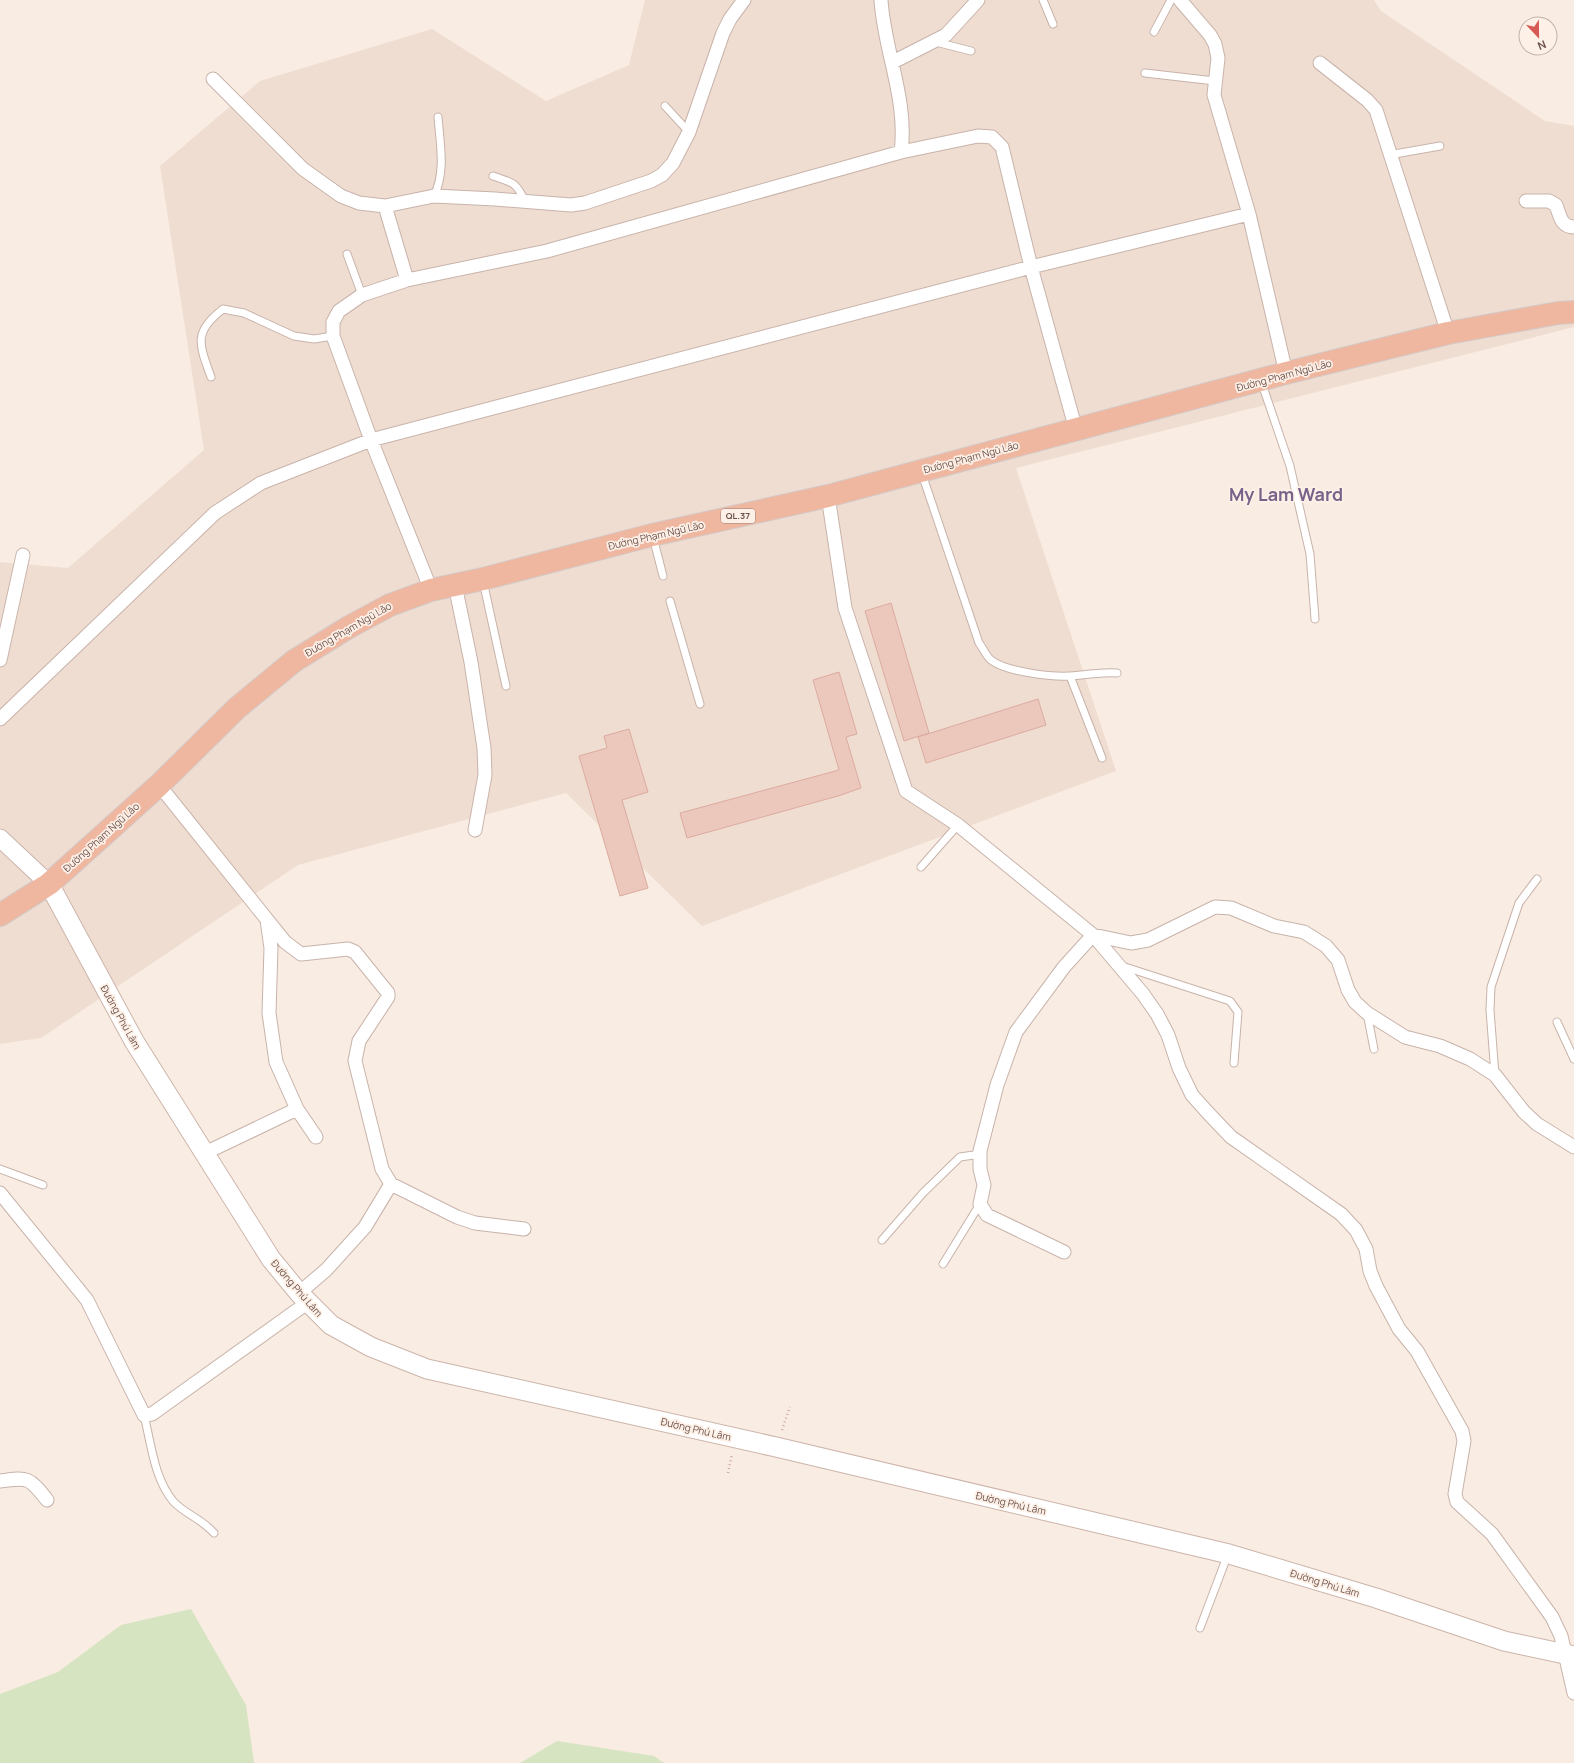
<svg xmlns="http://www.w3.org/2000/svg" width="1574" height="1763" font-family="Manrope,sans-serif">
	<style>
		.residential { fill: #f0ddd1 }
		.green { fill: #d6e4c2 }
		.building { fill: #ebc7bc; stroke: #dcab9f }
		.lines { fill: none; stroke-linecap: round; stroke-linejoin: round }
		.service-casing { stroke: #c8b3aa; stroke-width: 9 }
		.minor-casing { stroke: #c8b3aa; stroke-width: 15 }
		.tertiary-casing { stroke: #c8b3aa; stroke-width: 19 }
		.secondary-casing { stroke: #cdb4aa; stroke-width: 21 }
		.trunk-casing { stroke: #d3cbc9; stroke-width: 24 }
		.path { stroke: #cfaaa0; stroke-width: 2.5; stroke-dasharray: 1 3; stroke-linecap: butt }
		.service { stroke: #fff; stroke-width: 7 }
		.minor { stroke: #fff; stroke-width: 13 }
		.tertiary { stroke: #fff; stroke-width: 17 }
		.secondary { stroke: #fff; stroke-width: 19 }
		.trunk { stroke: #efb6a0; stroke-width: 22 }
		.labels { text-anchor: middle; stroke-width: 3.5; stroke-linejoin: round; paint-order: stroke }
		.shield { fill: #fdf0e7; stroke: #98817a; stroke-width: 1 }
		.shield-label { font-size: 9px; font-weight: bold; fill: #6d524b }
		.street-label { font-size: 10px; fill: #6d524b; stroke: #fdf0e7 }
		.town-label { font-size: 18px; font-weight: bold; fill: #76638a; stroke: #fdf0e7 }
	</style>
	<rect width="100%" height="100%" fill="#f9ece2"/>
	<path class="residential" d="M645,0H1374L1381,11L1545,121L1574,126V327L1016,468L1116,771L702,926L566,793L298,865L41,1038L0,1044V562L68,568L204,450L160,166L260,81L432,29L546,101L629,65Z"/>
	<path class="green" d="M191,1609L246,1705L254,1763H0V1694L58,1672L121,1625Z
		M557,1741L654,1756L664,1763H520Z"/>
	<path class="building" d="M891,603L929,733L904,741L865,611Z
		M839,672L857,734L846,737L861,788L838,796L687,838L680,813L839,770L813,680Z
		M1038,699L1046,725L926,763L918,737Z
		M629,729L648,792L622,800L648,888L620,896L579,756L607,748L604,736Z"/>
	<g class="lines">
		<g class="service-casing">
			<path id="service" d="M1043,0L1053,24
				M1154,32L1171,0
				M936,42L971,51
				M1145,73L1215,81
				M665,106L689,132
				M1389,155L1440,146
				M493,176C513,183 515,181 525,201
				M434,196C446,171 440,144 438,117
				M347,254L362,295
				M211,377C199,344 193,332 223,309L244,313L294,336L314,339L333,336
				M1261,381L1290,466L1310,554L1315,619
				M922,474L979,643C983,648 986,656 991,660C1006,672 1052,677 1070,676C1086,675 1100,672 1117,673
				M653,537L663,576
				M483,581L506,686
				M670,601L700,704
				M1070,676L1102,758
				M921,867L958,825
				M1122,966L1230,1001L1238,1012L1234,1063
				M1367,1013L1374,1049
				M1557,1022L1574,1059
				M1495,1075L1490,1010L1491,987L1519,903L1537,879
				M0,1169L43,1185
				M882,1240L923,1193L960,1157L974,1155L980,1159
				M943,1264L980,1204
				M144,1415C151,1443 154,1478 173,1501C183,1513 202,1519 214,1533
				M1200,1628L1228,1554"/>
		</g>
		<g class="minor-casing">
			<path id="minor" d="M881,0C884,50 908,100 901,152
				M1180,0L1210,35L1215,44L1218,58L1214,95L1249,214L1286,373
				M893,62L946,35L978,0
				M1320,63L1367,100L1376,110L1448,333
				M213,79L303,169L341,196L359,203L385,206L434,196L495,199L571,205L585,203L651,181L662,175L673,163L689,132L723,33L730,19L744,0
				M1526,201H1549L1556,205C1560,216 1561,227 1574,227
				M385,206L407,280
				M828,496L845,608L906,791L958,825L1093,935L1143,994L1157,1014L1168,1035L1179,1068L1192,1095L1209,1114L1231,1137L1341,1214L1356,1230L1366,1249L1370,1271L1376,1286L1399,1329L1417,1351L1462,1431L1464,1441L1455,1494L1457,1502L1492,1534L1552,1617L1561,1636L1574,1693
				M455,585L471,662L484,748L485,775L475,830
				M431,590L371,440L333,336V322L339,311L362,295L407,280L547,251L901,152L978,136L992,137L1002,147L1031,267L1076,430
				M0,660L23,555
				M0,719L215,513L261,483L371,440L1031,267L1249,214
				M159,785L285,942L301,954L348,949L355,952L388,993V997L359,1041L355,1061L382,1169L391,1184L457,1217L475,1223L524,1229
				M267,920L271,948L269,1013L276,1062L297,1109L316,1137
				M205,1153L297,1109
				M0,1193L87,1300L144,1415L152,1414L307,1303
				M1064,1252L987,1215L980,1204L984,1185L980,1169V1151L997,1085L1016,1032L1064,967L1093,935L1131,943L1148,940L1215,907L1231,908L1274,926L1304,932L1326,946L1338,960L1348,990L1355,1002L1367,1013L1405,1037L1440,1046L1470,1059L1495,1075L1524,1112L1537,1124L1574,1147
				M299,1293L326,1270L365,1227L391,1184
				M0,1481C28,1477 29,1477 47,1500"/>
		</g>
		<g class="tertiary-casing">
			<path id="tertiary" d="M0,838L49,884"/>
		</g>
		<g class="secondary-casing">
			<path id="secondary" d="M49,884L134,1041L271,1259L299,1293L331,1325L371,1347L427,1369L776,1447L1229,1554L1376,1598L1504,1641L1574,1656"/>
		</g>
		<g class="trunk-casing">
			<path id="trunk" d="M0,915L49,884L159,785L237,708L294,661L349,627L390,605L431,590L483,579L652,535L828,496L1286,373L1448,333L1558,313L1574,312"/>
		</g>
		<path class="path" d="M782,1430L790,1407
			M728,1473L732,1454"/>
		<use href="#service" class="service"/>
		<use href="#minor" class="minor"/>
		<use href="#tertiary" class="tertiary"/>
		<use href="#secondary" class="secondary"/>
		<use href="#trunk" class="trunk"/>
	</g>
	<g class="labels">
		<rect class="shield" x="721" y="509" width="34" height="14" rx="3"/>
		<g class="shield-label">
			<text x="738" y="519">QL.37</text>
		</g>
		<g class="street-label">
			<text transform="translate(1284 375) rotate(-15)" y="4">Đường Phạm Ngũ Lão</text>
			<text transform="translate(971 457) rotate(-15)" y="4">Đường Phạm Ngũ Lão</text>
			<text transform="translate(656 535) rotate(-13)" y="4">Đường Phạm Ngũ Lão</text>
			<text transform="translate(348 629) rotate(-30)" y="4">Đường Phạm Ngũ Lão</text>
			<text transform="translate(101 837) rotate(-42)" y="4">Đường Phạm Ngũ Lão</text>
			<text transform="translate(121 1017) rotate(61)" y="4">Đường Phú Lâm</text>
			<text transform="translate(297 1288) rotate(49)" y="4">Đường Phú Lâm</text>
			<text transform="translate(696 1429) rotate(13)" y="4">Đường Phú Lâm</text>
			<text transform="translate(1011 1503) rotate(13)" y="4">Đường Phú Lâm</text>
			<text transform="translate(1325 1583) rotate(17)" y="4">Đường Phú Lâm</text>
		</g>
		<g class="town-label">
			<text x="1286" y="501">My Lam Ward</text>
		</g>
	</g>
	<g transform="translate(1538 36) rotate(158)"><circle r="19" fill="#fdf0e7" stroke="#c3b1a9"/>
	<path d="M0-3L7 15L0 10L-7 15Z" fill="#d65a53"/>
	<text y="-6" font-size="11" font-weight="bold" text-anchor="middle" fill="#6d524b">N</text>
	</g>
</svg>
